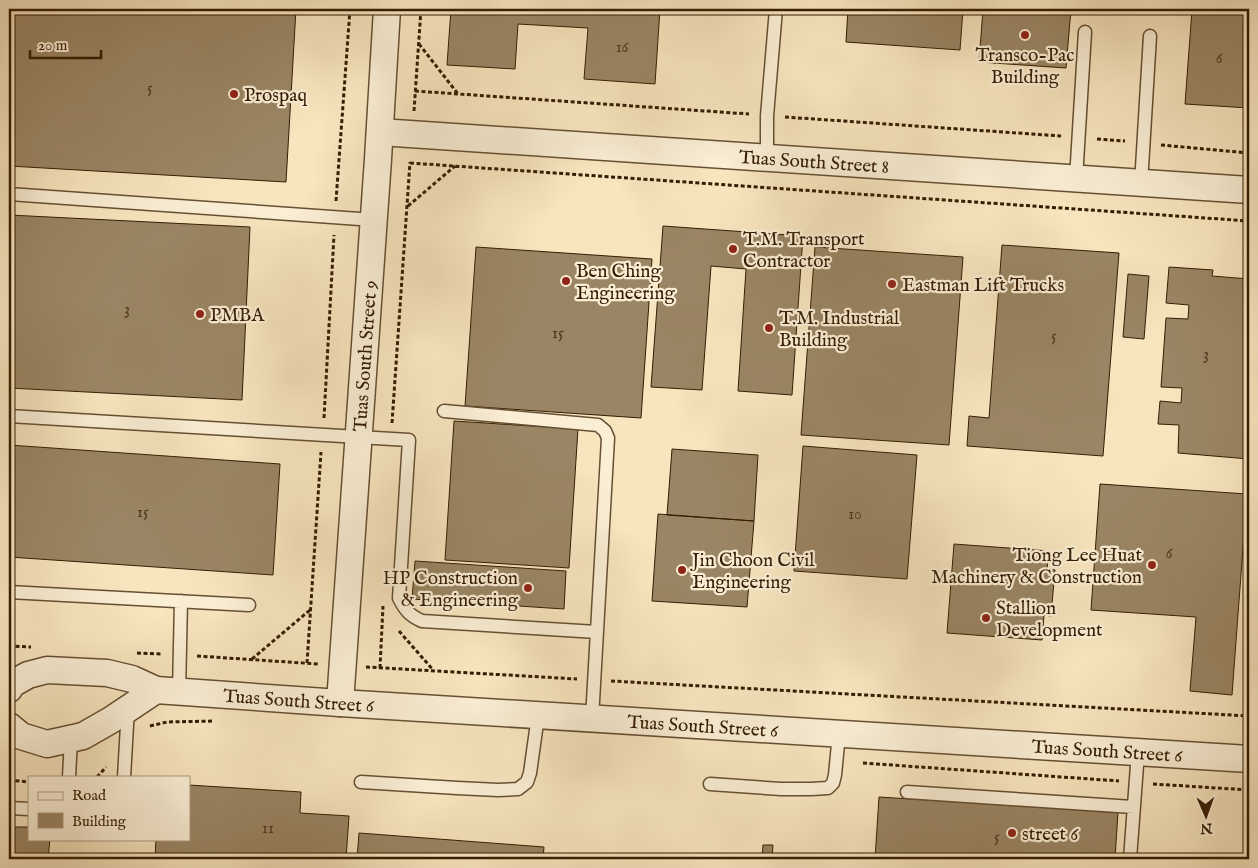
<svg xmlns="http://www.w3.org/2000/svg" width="1258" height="868" font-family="'IM FELL English',serif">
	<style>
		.building { fill: #9a8564; stroke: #351d03 }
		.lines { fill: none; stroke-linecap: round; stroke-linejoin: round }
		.service-casing { stroke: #664f32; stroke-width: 15 }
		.minor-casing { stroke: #664f32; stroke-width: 29 }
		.path { stroke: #351d03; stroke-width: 3; stroke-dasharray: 4 2.5; stroke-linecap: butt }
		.service { stroke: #faeed5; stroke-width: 12 }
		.minor { stroke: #faeed5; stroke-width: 26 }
		.poi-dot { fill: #8f2418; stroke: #faeed5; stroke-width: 2 }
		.labels { text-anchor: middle; stroke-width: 4.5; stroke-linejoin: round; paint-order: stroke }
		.number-label { font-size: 16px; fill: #4e371b }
		.poi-label { font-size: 19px; fill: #351d03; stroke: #faeed5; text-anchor: start }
		.street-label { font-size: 19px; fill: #351d03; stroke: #faeed5 }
	</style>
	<rect width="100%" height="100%" fill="#f7e5be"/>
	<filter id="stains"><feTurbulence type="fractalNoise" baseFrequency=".004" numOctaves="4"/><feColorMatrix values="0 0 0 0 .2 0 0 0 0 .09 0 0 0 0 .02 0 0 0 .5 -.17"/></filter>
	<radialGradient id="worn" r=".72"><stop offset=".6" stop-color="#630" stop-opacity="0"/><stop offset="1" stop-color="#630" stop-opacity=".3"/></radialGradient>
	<path class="building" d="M9,9H296L286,182L9,166Z
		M451,9H660L655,84L584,79L588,28L518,24L515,69L447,65Z
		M848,9H963L960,50L846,42Z
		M983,9H1071L1066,68L979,62Z
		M1166,9H1249V108L1185,104L1192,10Z
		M9,215L250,227L242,400L9,388Z
		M663,226L803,236L792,395L738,391L746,269L711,266L702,390L651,387Z
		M1002,245L1119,253L1103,456L967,446L969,416L989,418Z
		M476,247L652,259L641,418L465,406Z
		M815,247L963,257L949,445L801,435Z
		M1169,267L1213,270L1212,276L1249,279V459L1178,453L1179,425L1158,424L1160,401L1181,403L1182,388L1161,387L1166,318L1188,319L1189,305L1166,303Z
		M1128,274L1149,276L1144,339L1123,337Z
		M454,421L578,429L569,568L445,560Z
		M9,445L280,464L273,575L9,557Z
		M803,446L917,455L907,579L794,571Z
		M672,449L758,455L754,521L667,515Z
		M1100,484L1247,494L1232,695L1190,691L1196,617L1091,610Z
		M658,514L754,521L747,607L652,601Z
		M954,544L1049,551L1047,569L1055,570L1051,616L1044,615L1042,640L947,633Z
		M415,561L566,571L564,609L412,599Z
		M189,785L301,792L300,813L349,816L346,859H155L156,839H189Z
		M879,797L1118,812L1115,859H875Z
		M9,827H29V839H50L48,859H9Z
		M359,833L544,847L543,859H357Z
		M763,845H773L772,859H762Z"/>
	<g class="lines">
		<g class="service-casing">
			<path id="service" d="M767,158V116L776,9
				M1076,179L1085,32
				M1141,184L1150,36
				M9,194L374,220
				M444,411L598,425L605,431L608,438L592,719
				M9,416L409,440L399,598C405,610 410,616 422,621L597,632
				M9,592L249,605
				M179,692L181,601
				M69,777L71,739
				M124,777L128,708
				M361,782L457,788L498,790L518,789L527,782L530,773L538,716
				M710,784L781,789H811L828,788L833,783L835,775L839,734
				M907,792L1133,807
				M9,808L29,809
				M1130,859L1138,752"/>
		</g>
		<g class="minor-casing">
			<g id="minor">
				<path id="s1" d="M380,132L1249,190"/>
				<path id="s2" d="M9,689L12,684L28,675L47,670L107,673L132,679L156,690L340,703L1249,759"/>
				<path id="s3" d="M340,703L378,159L387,9"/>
				<path d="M9,726L21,736L47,744L83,736L111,720L156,690"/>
			</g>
		</g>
		<path class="path" d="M419,44L458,94
			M415,91L749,114
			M414,111L421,9
			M785,117L1061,136
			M1097,139L1125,141
			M1161,145L1249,153
			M410,163L1249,221
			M336,201L350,9
			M408,206L455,166
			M324,418L334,235
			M392,423L410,162
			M399,631L434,671
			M9,646L31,647
			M137,653L163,654
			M197,656L318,664
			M252,659L310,610
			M307,663L321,452
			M366,667L577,679
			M380,668L383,606
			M611,681L1249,716
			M150,726L167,722L214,721
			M863,763L1119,781
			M97,777L106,767
			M9,780L29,782
			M1153,784L1249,790"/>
		<use href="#service" class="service"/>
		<use href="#minor" class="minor"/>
	</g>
	<g class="poi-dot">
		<circle cx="1025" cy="35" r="5"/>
		<circle cx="234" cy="94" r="5"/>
		<circle cx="733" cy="249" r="5"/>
		<circle cx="566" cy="281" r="5"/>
		<circle cx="892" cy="284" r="5"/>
		<circle cx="200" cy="314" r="5"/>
		<circle cx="769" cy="328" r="5"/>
		<circle cx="1152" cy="565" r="5"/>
		<circle cx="682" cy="570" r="5"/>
		<circle cx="528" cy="588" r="5"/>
		<circle cx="986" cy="618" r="5"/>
		<circle cx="1012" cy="833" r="5"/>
	</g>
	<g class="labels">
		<g class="number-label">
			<text x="622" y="52">16</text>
			<text x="1219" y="63">6</text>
			<text x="150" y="93">5</text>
			<text x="127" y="314">3</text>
			<text x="558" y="338">15</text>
			<text x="1054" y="341">5</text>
			<text x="1206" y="359">3</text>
			<text x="143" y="517">15</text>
			<text x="855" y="519">10</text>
			<text x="1169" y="558">6</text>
			<text x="268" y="833">11</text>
			<text x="997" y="842">5</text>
		</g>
		<g class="poi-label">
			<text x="1025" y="61" text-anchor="middle">Transco-Pac<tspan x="1025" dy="22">Building</tspan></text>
			<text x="244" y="101">Prospaq</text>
			<text x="743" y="245">T.M. Transport<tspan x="743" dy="22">Contractor</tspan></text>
			<text x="576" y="277">Ben Ching<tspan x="576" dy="22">Engineering</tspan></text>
			<text x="902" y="291">Eastman Lift Trucks</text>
			<text x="210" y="321">PMBA</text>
			<text x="779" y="324">T.M. Industrial<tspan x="779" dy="22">Building</tspan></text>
			<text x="1142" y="561" text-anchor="end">Tiong Lee Huat<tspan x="1142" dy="22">Machinery &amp; Construction</tspan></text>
			<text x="692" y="566">Jin Choon Civil<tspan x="692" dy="22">Engineering</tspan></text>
			<text x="518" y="584" text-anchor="end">HP Construction<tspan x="518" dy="22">&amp; Engineering</tspan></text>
			<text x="996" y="614">Stallion<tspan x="996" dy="22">Development</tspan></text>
			<text x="1022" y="840">street 6</text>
		</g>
		<g class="street-label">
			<text dy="7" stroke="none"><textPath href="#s1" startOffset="435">Tuas South Street 8</textPath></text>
			<text dy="7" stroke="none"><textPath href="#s3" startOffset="348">Tuas South Street 9</textPath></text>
			<text dy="7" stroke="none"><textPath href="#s2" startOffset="299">Tuas South Street 6</textPath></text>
			<text dy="7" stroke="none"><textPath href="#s2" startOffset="704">Tuas South Street 6</textPath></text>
			<text dy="7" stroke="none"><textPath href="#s2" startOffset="1109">Tuas South Street 6</textPath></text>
		</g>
	</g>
	<rect width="1258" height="868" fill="none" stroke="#f7e5be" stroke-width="30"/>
	<rect x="10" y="10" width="1238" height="848" fill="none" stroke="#351d03" stroke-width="2.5"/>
	<rect x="15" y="15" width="1228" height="838" fill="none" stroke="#351d03"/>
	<rect x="28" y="776" width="162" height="65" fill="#faeed5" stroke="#ab9a81"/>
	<rect x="38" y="792" width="25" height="8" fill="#faeed5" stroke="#ab9a81"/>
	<text x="72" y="800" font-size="15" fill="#351d03">Road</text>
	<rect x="38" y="813" width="25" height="15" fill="#9a8564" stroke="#ab9a81"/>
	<text x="72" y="826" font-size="15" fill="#351d03">Building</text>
	<g transform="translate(1206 816) rotate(178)" stroke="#faeed5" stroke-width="4" paint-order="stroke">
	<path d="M0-4L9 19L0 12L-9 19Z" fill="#351d03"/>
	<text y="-8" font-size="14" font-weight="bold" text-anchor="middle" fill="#351d03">N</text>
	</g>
	<path d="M30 50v8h71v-8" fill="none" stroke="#351d03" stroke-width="2.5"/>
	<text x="38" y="50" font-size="15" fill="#351d03" stroke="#faeed5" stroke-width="4" paint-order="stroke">20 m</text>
	<rect width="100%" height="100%" filter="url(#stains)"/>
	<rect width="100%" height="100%" fill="url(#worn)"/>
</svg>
